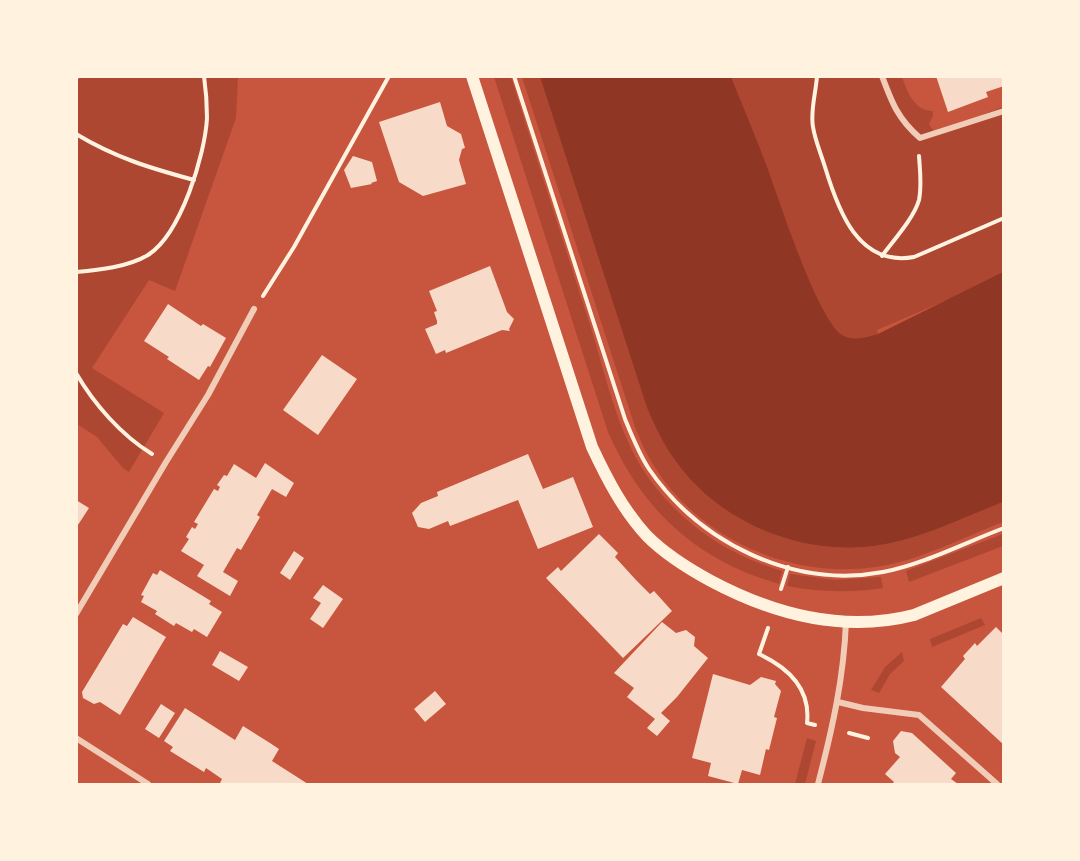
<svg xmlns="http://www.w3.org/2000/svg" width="1080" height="861" font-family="Lora,serif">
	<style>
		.green { fill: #ae4732 }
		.water { fill: #8f3625 }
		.building { fill: #f7dbc8 }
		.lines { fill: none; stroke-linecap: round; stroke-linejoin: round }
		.path { stroke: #fff3e0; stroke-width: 4 }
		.minor { stroke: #f1ccb7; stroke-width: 6 }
		.secondary { stroke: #fff3e0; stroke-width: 12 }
	</style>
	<rect width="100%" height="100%" fill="#c8553d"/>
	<path class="green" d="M76,77H238L236,118L175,291L149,280L92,368L164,413L129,472L123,468L97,437L77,424Z
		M494,77H511C537,160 564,244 591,328C607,380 619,440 653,484C686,527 731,556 782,571L779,584C696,560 642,510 608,432Z
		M522,77H540L647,408C655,426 663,444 675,460C718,522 800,556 874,546C919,540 962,518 1003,502V522C962,538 919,561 875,567C789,580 693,536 650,459C644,450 641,440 636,430Z
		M726,77H902C907,91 914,111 933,111V116L929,124L935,133L1003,107V276L877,330L878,334L857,339L835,338L817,322Z
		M1003,534V546L909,582L906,571Z
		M790,574L835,580L881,577L883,588C850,593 819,592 787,586Z
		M981,618L985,625L932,647L930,639Z
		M902,652L904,661L890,674L879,693L871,690L885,667Z
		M807,738L816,741L805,784H795Z"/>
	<path class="water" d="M540,77H731C743,107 756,137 767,167C779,199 817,319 842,335C854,342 866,337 878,334L1003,272V502C962,518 919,540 874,546C800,556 718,522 675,460C663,444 655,426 647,408Z"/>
	<path class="building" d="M936,76H1004V86L986,92L988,97L948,112Z
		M440,102L447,126L461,134L465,148L462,149L459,160L466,184L423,196L399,182L379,122Z
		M353,156L372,162L377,181L371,183L372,184L351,188L344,170Z
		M490,266L507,312L514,319L509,329L510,331L502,330L446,353L445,350L436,354L425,329L437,324V321L434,312L437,311L429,291Z
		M168,304L201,326L203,324L226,338L210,367L208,366L199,380L167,359L169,357L144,341Z
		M322,355L357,379L318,435L283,410Z
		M528,454L543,489L573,477L593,527L538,549L518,500L450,526L448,521L429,529L418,527L412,513L421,503L438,496L437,492Z
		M265,463L294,483L286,497L272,489L257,515L260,517L241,550L237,548L223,572L238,581L230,596L197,576L204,565L181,551L189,539L186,537L192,527L195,529L198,524L194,522L214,489L218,491L220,487L217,485L224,475L227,476L234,464L256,478Z
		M76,500L89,508L76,528Z
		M599,534L618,553L615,557L636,580L650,594L654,591L672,611L623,658L546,578L558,567L561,571Z
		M294,551L304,558L290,580L280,573Z
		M160,570L211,601L209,604L222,612L207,637L194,629L192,632L176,623L174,626L155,614L157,611L141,602L144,596L141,595L153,573L157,575Z
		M323,585L343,599L323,628L310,619L321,603L313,598Z
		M133,617L166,637L120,715L100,702L94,704L83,698L82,692L123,624L127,626Z
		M662,622L676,633L686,630L695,637L694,646L708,658L677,697L661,713L670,721L657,736L647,728L655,719L627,697L634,688L614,673Z
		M996,627L1004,635V745L941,687L965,659L963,656L975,643L977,646Z
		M220,651L248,667L239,681L212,665Z
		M713,674L750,685L761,677L776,681L775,684L781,691L774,717L777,718L769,750L766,749L760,775L742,770L738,784L708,776L711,763L692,758Z
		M435,691L446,704L425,722L414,709Z
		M161,704L175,713L159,738L145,729Z
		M185,708L235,740L243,726L270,743L279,749L272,761L308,784H223L220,783L222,779L206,768L204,772L170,751L173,747L164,741Z
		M901,731L912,733L956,773L951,779L958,784H892L894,782L885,774L900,757L895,753L893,741Z"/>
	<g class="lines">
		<path class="path" d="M514,76L625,419C632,436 639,454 649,469C700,543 793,589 883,572C924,564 964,543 1004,528
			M817,76C816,92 810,112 813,127C815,140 821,154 825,167C838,210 858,267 914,257L1004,218
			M76,79L77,76
			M76,134C116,158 150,168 194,180
			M882,256C893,241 914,218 919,200C922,185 920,171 919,156
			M76,272C99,270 128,267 148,255C181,234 205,155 207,118C207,105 206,90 204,76
			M263,296L294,247L389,76
			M76,373C94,404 121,435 152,454
			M781,589L788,567
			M768,628L759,654C787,667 811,688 807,723L815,725
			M849,733L868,738"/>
		<path class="minor" d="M882,76C892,103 898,119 920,138L1004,111
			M76,614L166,462L208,395L254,309
			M838,702L863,708L919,715L997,784
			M76,738L148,784
			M818,784C832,730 844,678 846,621"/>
		<path class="secondary" d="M472,76L592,447C607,479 623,510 647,536C666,555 687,568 711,581C773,614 844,633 914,615L1004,578"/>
	</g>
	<rect width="1080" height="861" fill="none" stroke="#fff3e0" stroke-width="156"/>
</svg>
